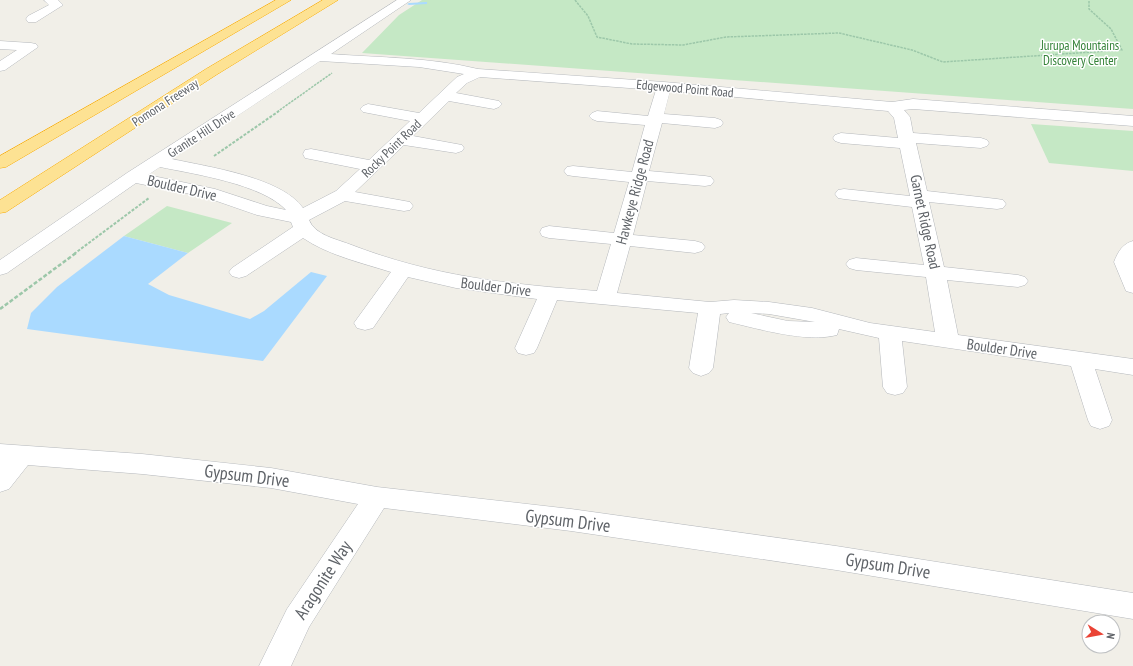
<svg xmlns="http://www.w3.org/2000/svg" width="1133" height="666" font-family="'PT Sans Narrow',sans-serif">
	<style>
		.green { fill: #c5e8c5 }
		.water { fill: #aadaff }
		.lines { fill: none; stroke-linecap: round; stroke-linejoin: round }
		.stream { fill: #aadaff; fill-rule: evenodd }
		.minor-casing { stroke: #b5b8bc; stroke-width: 1 }
		.highway-casing { stroke: #f9ab00; stroke-width: 1 }
		.path-far2 { stroke: #9cc7a9; stroke-width: 1.5; stroke-dasharray: 2.5 1; stroke-linecap: butt }
		.path-far1 { stroke: #9cc7a9; stroke-width: 2; stroke-dasharray: 3 1.5; stroke-linecap: butt }
		.path { stroke: #9cc7a9; stroke-width: 2.5; stroke-dasharray: 4 2; stroke-linecap: butt }
		.minor { fill: #fff; fill-rule: evenodd }
		.highway { fill: #fde293; fill-rule: evenodd }
		.labels { text-anchor: middle; stroke-width: 3; stroke-linejoin: round; paint-order: stroke }
		.far-park-label { font-size: 13px; fill: #348238; stroke: #fff }
		.far-street-label { font-size: 13px; fill: #5f6368; stroke: #fff }
		.street-label { font-size: 15px; fill: #5f6368; stroke: #fff }
		.near-street-label { font-size: 18px; fill: #5f6368; stroke: #fff }
	</style>
	<rect width="100%" height="100%" fill="#f1efe8"/>
	<path class="green" d="M422,0H1133V109L362,53L399,15Z
		M1031,124L1133,131V171L1049,163Z
		M167,206L232,223L188,253L124,236Z"/>
	<path class="water" d="M124,236L188,253L148,284L169,295L250,319L264,311L311,272L327,276L263,361L27,329L31,313L57,287Z"/>
	<g class="lines">
		<path class="stream" d="M426,2H427V4L409,5L407,4L409,3Z"/>
		<g class="minor-casing">
			<path id="minor" d="M44,0H58L63,5L36,22H28L26,19L28,16L49,5Z
				M397,0H411L331,54C381,58 429,57 478,69L664,82L892,102L913,99L1133,116V126L913,109L904,110L910,117L913,133L981,138L987,140L989,143L987,146L981,148L916,143L927,191L997,199L1003,200L1006,204L1003,208L997,209L929,202L944,267L1018,275L1025,277L1028,281L1025,285L1018,287L947,280L958,335L1133,359V375L1095,369L1112,420L1109,426L1100,429L1091,426L1088,420L1071,366L902,341L907,387L903,393L895,395L887,393L883,387L879,338L839,329L837,335C807,343 759,329 729,322L726,317L729,313L720,314L713,368L709,373L701,376L693,373L689,368L698,313L557,300L537,348L534,353L526,355L518,353L515,348L537,299L456,288L408,277L373,328L365,330L357,328L354,323L391,272C362,263 328,255 303,238L246,276L239,278L232,276L229,272L232,268L293,227L291,222L257,215L205,197L136,183L7,273L0,275V260L127,173ZM320,61L419,67L464,74L457,77L419,113L368,104L363,106L360,109L363,112L410,121L369,160L311,149L305,150L303,154L305,158L360,169L336,191L303,208C281,177 208,167 172,159ZM480,77L656,90L648,116L597,111L592,113L589,116L592,119L597,121L645,125L632,172L573,166L567,167L564,171L567,175L573,176L629,182L614,233L549,226L542,228L540,232L542,236L549,238L611,244L597,291C508,284 434,277 349,244C336,239 315,235 309,220L345,201L404,211L410,210L413,206L410,202L355,192L404,145L456,153L462,151L464,148L462,145L413,136L449,101L494,109L499,107L502,104L499,101L456,93L467,83ZM670,91L888,111L894,118L898,138L841,133L835,135L833,138L835,141L841,143L900,148L910,196L844,189L838,190L835,194L838,198L844,199L912,207L924,265L856,258L849,260L846,264L849,268L856,270L926,277L935,332L870,323L812,308L769,302L734,300L710,302L617,293L630,246L695,253L702,251L705,247L702,243L695,241L633,235L647,181L705,186L711,185L714,181L711,177L705,176L649,171L662,123L715,128L721,126L723,123L721,120L715,118L664,114ZM160,167C194,174 262,184 286,210L267,206L215,189L148,175ZM751,313L769,314L815,322L788,321Z
				M0,41L31,43L36,44L38,47L5,70L0,71V61L17,50L0,49Z
				M1133,241V293L1126,291L1114,262C1118,252 1122,244 1133,241Z
				M0,444L142,454L271,468L377,487L571,509L836,546L1133,593V619L836,570L571,531L384,508L309,627L291,666H259L287,609L358,504L271,488L142,474L28,465L9,489L0,492Z"/>
		</g>
		<g class="highway-casing">
			<path id="highway" d="M276,0H291L6,167L0,168V156Z
				M323,0H338L216,75L6,212L0,213V200L206,69Z"/>
		</g>
		<path class="path-far2" d="M575,0L588,16L597,37L632,44L683,45L726,37L839,33L912,50L943,62L1122,50L1111,29L1089,9V0
			M277,112L332,73"/>
		<path class="path-far1" d="M214,156L279,111
			M74,254L149,198"/>
		<path class="path" d="M0,309L76,253"/>
		<use href="#minor" class="minor"/>
		<use href="#highway" class="highway"/>
	</g>
	<g class="labels">
		<g class="far-park-label">
			<text x="1080" y="50">Jurupa Mountains<tspan x="1080" dy="15">Discovery Center</tspan></text>
		</g>
		<g class="far-street-label">
			<text transform="translate(685 88) rotate(5)" y="5">Edgewood Point Road</text>
			<text transform="translate(165 102) rotate(-33)" y="5">Pomona Freeway</text>
			<text transform="translate(201 133) rotate(-33)" y="5">Granite Hill Drive</text>
			<text transform="translate(391 148) rotate(-44)" y="5">Rocky Point Road</text>
		</g>
		<g class="street-label">
			<text transform="translate(182 188) rotate(13)" y="5">Boulder Drive</text>
			<text transform="translate(635 192) rotate(-75)" y="5">Hawkeye Ridge Road</text>
			<text transform="translate(925 222) rotate(78)" y="5">Garnet Ridge Road</text>
			<text transform="translate(496 287) rotate(7)" y="5">Boulder Drive</text>
			<text transform="translate(1002 349) rotate(8)" y="5">Boulder Drive</text>
		</g>
		<g class="near-street-label">
			<text transform="translate(247 476) rotate(7)" y="6">Gypsum Drive</text>
			<text transform="translate(568 521) rotate(7)" y="6">Gypsum Drive</text>
			<text transform="translate(888 566) rotate(9)" y="6">Gypsum Drive</text>
			<text transform="translate(323 580) rotate(-57)" y="6">Aragonite Way</text>
		</g>
	</g>
	<g transform="translate(1101 634) rotate(101)"><circle r="19" fill="#ffffff" stroke="#bfc1c3"/>
	<path d="M0-3L7 15L0 10L-7 15Z" fill="#ea4335"/>
	<text y="-6" font-size="11" font-weight="bold" text-anchor="middle" fill="#5f6368">N</text>
	</g>
</svg>
